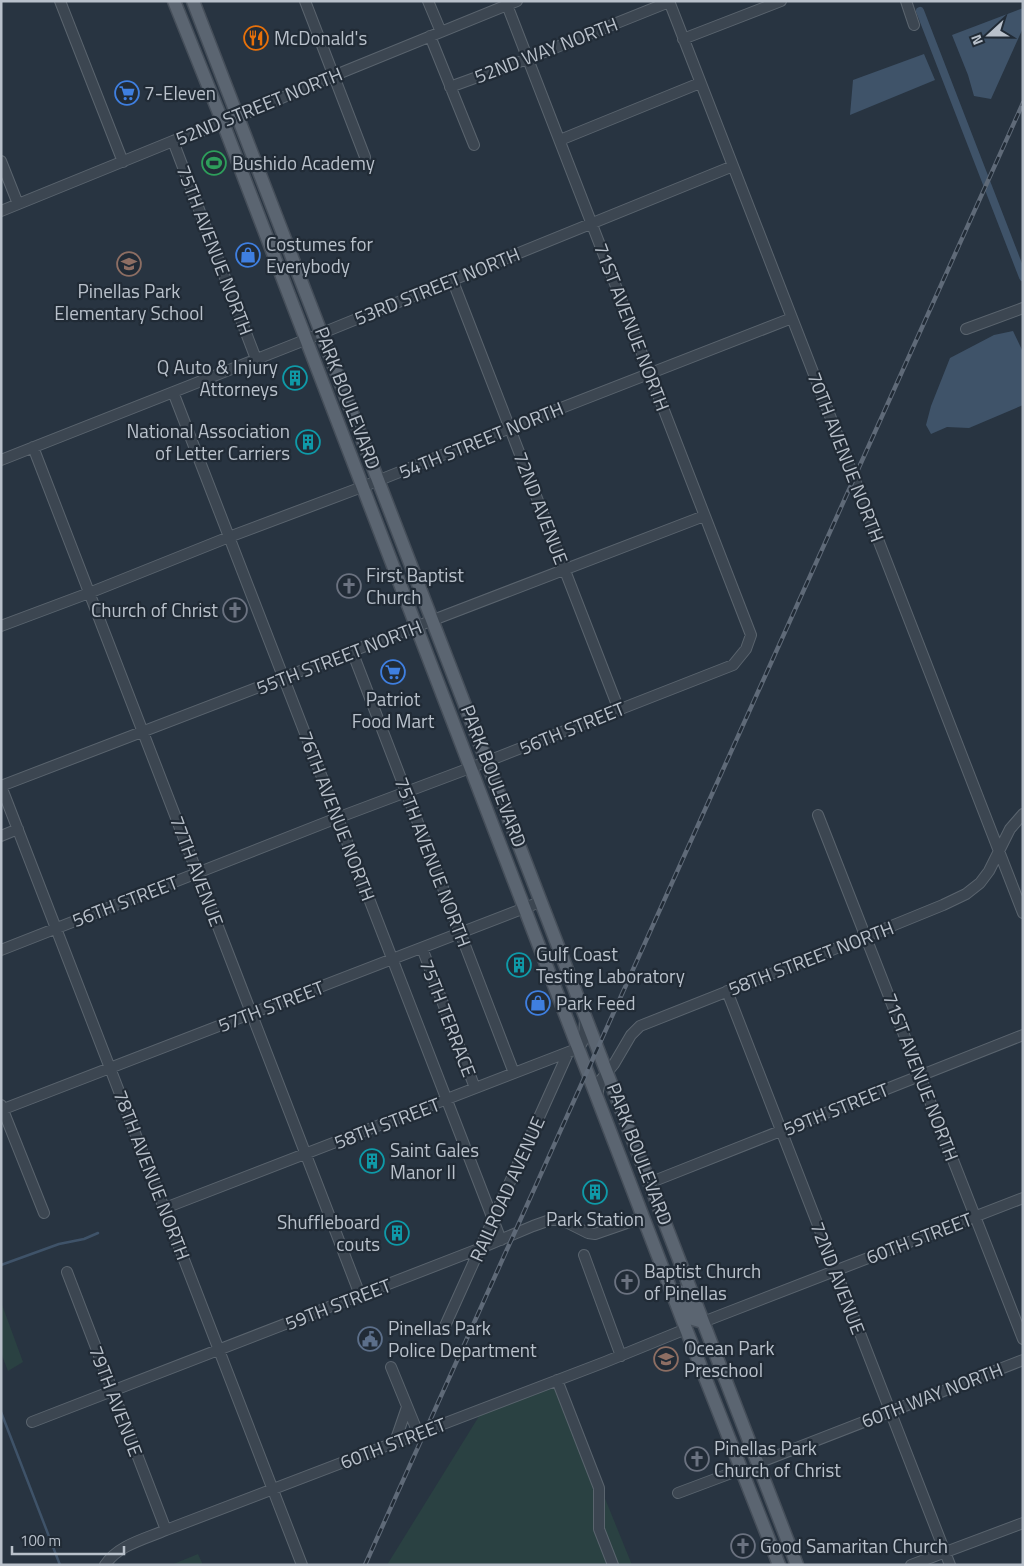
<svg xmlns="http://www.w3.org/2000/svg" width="1024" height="1566" font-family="'Titillium Web',sans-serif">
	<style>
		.green { fill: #2a4142 }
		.water { fill: #3f5369 }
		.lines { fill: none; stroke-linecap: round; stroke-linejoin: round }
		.stream { stroke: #3f5369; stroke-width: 2.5 }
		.canal { stroke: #3f5369; stroke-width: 8 }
		.minor-casing { stroke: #5a646e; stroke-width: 12 }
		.major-casing { stroke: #464f5a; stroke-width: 15 }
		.minor { stroke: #3c4651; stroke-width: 10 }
		.major { stroke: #5b6571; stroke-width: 12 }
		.rail-casing { stroke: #5f6a78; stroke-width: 4.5 }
		.rail { stroke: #212b36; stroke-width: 2.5; stroke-dasharray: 8; stroke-linecap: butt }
		.labels { text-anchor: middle; stroke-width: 4.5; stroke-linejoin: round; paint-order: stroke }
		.poi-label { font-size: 19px; fill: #b9c1cb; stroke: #212b36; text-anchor: start }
		.street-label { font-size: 19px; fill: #b9c1cb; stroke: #212b36 }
	</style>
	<rect width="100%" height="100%" fill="#283441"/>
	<path class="green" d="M1,1302L23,1362L8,1371L1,1353Z
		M555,1385L595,1489L609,1565H387L481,1413Z
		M604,1496L632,1565H618L603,1528Z
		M198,1554L203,1565H171Z"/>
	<path class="water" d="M1023,8V28L991,99L974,96L968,75L952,35Z
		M924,54L935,80L850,115L853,80Z
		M1013,331L1023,352V405L969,428L947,427L931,434L926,425L931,406L950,358L994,335Z"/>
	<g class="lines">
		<path class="stream" d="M1,1265L59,1244L84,1239L98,1233
			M1,1412L60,1565"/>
		<path class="canal" d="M920,11L1023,277"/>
		<g class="minor-casing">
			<path id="minor" d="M60,1L123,162
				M305,1L365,157
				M428,1L441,32
				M669,1L1023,913
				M906,1L914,25
				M430,36L474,145
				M683,39L781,1
				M450,87L527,59L669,2
				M560,140L700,83
				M173,141L256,359
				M1,161L18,204
				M1,211L173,141L223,123L333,76L517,1
				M452,279L619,710
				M966,329L1023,308
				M173,392L501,1240
				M33,447L360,1295
				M1,460L305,340L733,166
				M1,626L89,593L229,537L362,487L510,428L792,318
				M352,651L514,1073
				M1,786L302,1565
				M1,786L704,516
				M818,815L1023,1339
				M1,836L18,829
				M422,948L475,1088
				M1,950L337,818L470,768L733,665L746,649L751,635L507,5
				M727,991L950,1565
				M597,1096L600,1081L614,1064L631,1035L640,1026L867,936L943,905L966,894L980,883L989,871L1010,829L1023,814
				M1,1105L44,1213
				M1,1110L540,902
				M649,1183L1023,1035
				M165,1208L579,1048L584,1039L585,1018
				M584,1255L621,1356
				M67,1272L166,1530
				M703,1322L1023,1198
				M445,1326L568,1053
				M391,1367L418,1433
				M557,1380L599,1488V1529L613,1565
				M32,1422L360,1295L481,1248L533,1226L550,1220H562L588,1233L595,1234L644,1217
				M395,1442L407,1407
				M758,1463L1023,1360
				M678,1493L742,1469
				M105,1565C118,1545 145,1539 166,1530L605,1362L686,1329
				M911,1565L1023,1523"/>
		</g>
		<g class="major-casing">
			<path id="major" d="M174,1L223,123L686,1329L779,1565
				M193,1L797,1565
				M679,1291L693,1319L703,1322"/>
		</g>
		<use href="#minor" class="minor"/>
		<use href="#major" class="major"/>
		<g class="rail-casing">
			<path id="rail" d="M365,1565L1023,103"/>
		</g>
		<use href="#rail" class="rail"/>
	</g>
	<defs>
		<g id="restaurant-ring" transform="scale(1.25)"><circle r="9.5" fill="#212b36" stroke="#e8710a" stroke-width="1.5"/><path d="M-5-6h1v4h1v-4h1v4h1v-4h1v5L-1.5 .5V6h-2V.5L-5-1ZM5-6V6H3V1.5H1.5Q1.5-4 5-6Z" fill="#e8710a"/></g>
		<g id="supermarket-ring" transform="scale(1.25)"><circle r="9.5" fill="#212b36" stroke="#3f7fe0" stroke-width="1.5"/><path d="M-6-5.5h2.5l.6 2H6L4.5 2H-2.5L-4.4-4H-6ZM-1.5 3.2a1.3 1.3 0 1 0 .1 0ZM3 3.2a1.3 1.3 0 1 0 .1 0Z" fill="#3f7fe0"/></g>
		<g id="stadium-ring" transform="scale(1.25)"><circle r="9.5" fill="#212b36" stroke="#2e9e5b" stroke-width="1.5"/><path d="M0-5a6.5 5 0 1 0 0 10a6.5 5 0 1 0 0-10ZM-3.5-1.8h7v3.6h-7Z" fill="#2e9e5b"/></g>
		<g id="shop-ring" transform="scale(1.25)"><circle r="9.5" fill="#212b36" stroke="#3f7fe0" stroke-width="1.5"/><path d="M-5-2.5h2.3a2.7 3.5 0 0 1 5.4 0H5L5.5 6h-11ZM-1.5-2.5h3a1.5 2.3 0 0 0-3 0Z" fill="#3f7fe0"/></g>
		<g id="school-ring" transform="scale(1.25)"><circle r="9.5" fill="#212b36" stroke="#8d6e63" stroke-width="1.5"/><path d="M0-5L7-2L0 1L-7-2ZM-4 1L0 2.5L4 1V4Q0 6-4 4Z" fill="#8d6e63"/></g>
		<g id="building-ring" transform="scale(1.25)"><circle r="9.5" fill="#212b36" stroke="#0f9aa8" stroke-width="1.5"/><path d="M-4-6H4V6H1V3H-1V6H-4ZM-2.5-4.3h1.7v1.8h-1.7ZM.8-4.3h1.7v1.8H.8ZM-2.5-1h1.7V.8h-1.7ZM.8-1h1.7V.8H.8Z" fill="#0f9aa8"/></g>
		<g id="church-ring" transform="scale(1.25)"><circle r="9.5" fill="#212b36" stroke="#6b7280" stroke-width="1.5"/><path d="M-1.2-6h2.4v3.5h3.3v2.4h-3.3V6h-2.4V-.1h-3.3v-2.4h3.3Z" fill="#6b7280"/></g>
		<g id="civic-ring" transform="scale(1.25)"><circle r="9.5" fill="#212b36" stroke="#5c6f8a" stroke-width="1.5"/><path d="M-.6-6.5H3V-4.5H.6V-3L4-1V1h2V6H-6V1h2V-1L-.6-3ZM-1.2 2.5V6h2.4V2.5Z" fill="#5c6f8a"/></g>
	</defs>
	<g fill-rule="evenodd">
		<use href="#restaurant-ring" x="256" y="38"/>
		<use href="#supermarket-ring" x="127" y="93"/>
		<use href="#stadium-ring" x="214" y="163"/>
		<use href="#shop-ring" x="248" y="255"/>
		<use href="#school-ring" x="129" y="264"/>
		<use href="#building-ring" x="295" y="378"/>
		<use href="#building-ring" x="308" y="442"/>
		<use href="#church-ring" x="349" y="586"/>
		<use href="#church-ring" x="235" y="610"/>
		<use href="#supermarket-ring" x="393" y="672"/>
		<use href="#building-ring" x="519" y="965"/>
		<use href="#shop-ring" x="538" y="1003"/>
		<use href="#building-ring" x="372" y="1161"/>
		<use href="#building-ring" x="595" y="1192"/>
		<use href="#building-ring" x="397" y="1233"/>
		<use href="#church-ring" x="627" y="1282"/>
		<use href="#civic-ring" x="370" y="1339"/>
		<use href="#school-ring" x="666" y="1359"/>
		<use href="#church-ring" x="697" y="1459"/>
		<use href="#church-ring" x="743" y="1546"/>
	</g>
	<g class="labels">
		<g class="poi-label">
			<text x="274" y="45">McDonald's</text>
			<text x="144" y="100">7-Eleven</text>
			<text x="232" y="170">Bushido Academy</text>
			<text x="266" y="251">Costumes for<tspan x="266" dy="22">Everybody</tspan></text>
			<text x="129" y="298" text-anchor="middle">Pinellas Park<tspan x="129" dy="22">Elementary School</tspan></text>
			<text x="278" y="374" text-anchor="end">Q Auto &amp; Injury<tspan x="278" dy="22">Attorneys</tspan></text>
			<text x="290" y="438" text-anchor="end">National Association<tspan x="290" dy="22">of Letter Carriers</tspan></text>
			<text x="366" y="582">First Baptist<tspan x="366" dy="22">Church</tspan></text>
			<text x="218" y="617" text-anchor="end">Church of Christ</text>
			<text x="393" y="706" text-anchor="middle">Patriot<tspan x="393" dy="22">Food Mart</tspan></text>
			<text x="536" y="961">Gulf Coast<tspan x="536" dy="22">Testing Laboratory</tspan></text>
			<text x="556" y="1010">Park Feed</text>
			<text x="390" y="1157">Saint Gales<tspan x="390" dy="22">Manor II</tspan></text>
			<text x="595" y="1226" text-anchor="middle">Park Station</text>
			<text x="380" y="1229" text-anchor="end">Shuffleboard<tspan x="380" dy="22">couts</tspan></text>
			<text x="644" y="1278">Baptist Church<tspan x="644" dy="22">of Pinellas</tspan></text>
			<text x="388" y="1335">Pinellas Park<tspan x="388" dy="22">Police Department</tspan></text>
			<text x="684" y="1355">Ocean Park<tspan x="684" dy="22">Preschool</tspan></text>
			<text x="714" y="1455">Pinellas Park<tspan x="714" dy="22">Church of Christ</tspan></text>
			<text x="760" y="1553">Good Samaritan Church</text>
		</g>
		<g class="street-label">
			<text transform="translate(546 50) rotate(-21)" y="7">52ND WAY NORTH</text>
			<text transform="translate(259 106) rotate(-22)" y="7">52ND STREET NORTH</text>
			<text transform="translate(215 250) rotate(69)" y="7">75TH AVENUE NORTH</text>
			<text transform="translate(437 286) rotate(-22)" y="7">53RD STREET NORTH</text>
			<text transform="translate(632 327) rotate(69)" y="7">71ST AVENUE NORTH</text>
			<text transform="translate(348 398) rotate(69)" y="7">PARK BOULEVARD</text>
			<text transform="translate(481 440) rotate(-22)" y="7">54TH STREET NORTH</text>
			<text transform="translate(846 457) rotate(69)" y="7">70TH AVENUE NORTH</text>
			<text transform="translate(541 508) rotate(69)" y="7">72ND AVENUE</text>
			<text transform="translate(339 657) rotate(-21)" y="7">55TH STREET NORTH</text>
			<text transform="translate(572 728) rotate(-22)" y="7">56TH STREET</text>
			<text transform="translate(494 776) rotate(69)" y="7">PARK BOULEVARD</text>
			<text transform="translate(337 816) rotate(69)" y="7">76TH AVENUE NORTH</text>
			<text transform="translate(433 862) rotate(69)" y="7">75TH AVENUE NORTH</text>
			<text transform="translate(197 871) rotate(69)" y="7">77TH AVENUE</text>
			<text transform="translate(125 901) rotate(-21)" y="7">56TH STREET</text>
			<text transform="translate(811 958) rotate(-21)" y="7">58TH STREET NORTH</text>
			<text transform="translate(271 1006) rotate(-21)" y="7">57TH STREET</text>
			<text transform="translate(448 1018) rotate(69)" y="7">75TH TERRACE</text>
			<text transform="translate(921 1077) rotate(69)" y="7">71ST AVENUE NORTH</text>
			<text transform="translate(836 1109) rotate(-22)" y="7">59TH STREET</text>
			<text transform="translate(387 1123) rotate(-21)" y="7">58TH STREET</text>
			<text transform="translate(640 1154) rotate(69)" y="7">PARK BOULEVARD</text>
			<text transform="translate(152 1175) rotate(69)" y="7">78TH AVENUE NORTH</text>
			<text transform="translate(507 1189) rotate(-66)" y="7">RAILROAD AVENUE</text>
			<text transform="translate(919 1238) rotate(-21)" y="7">60TH STREET</text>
			<text transform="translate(838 1278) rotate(69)" y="7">72ND AVENUE</text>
			<text transform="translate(338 1304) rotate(-21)" y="7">59TH STREET</text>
			<text transform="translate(932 1395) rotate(-21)" y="7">60TH WAY NORTH</text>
			<text transform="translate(116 1401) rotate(69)" y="7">79TH AVENUE</text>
			<text transform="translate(393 1443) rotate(-21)" y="7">60TH STREET</text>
		</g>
	</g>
	<rect width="1024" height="1566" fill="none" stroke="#b9c1cb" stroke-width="5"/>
	<g transform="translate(989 35) rotate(249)" stroke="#212b36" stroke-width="4" paint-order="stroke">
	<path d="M0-4L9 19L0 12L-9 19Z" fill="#b9c1cb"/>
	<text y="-8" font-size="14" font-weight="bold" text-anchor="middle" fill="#b9c1cb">N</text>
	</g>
	<path d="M12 1546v8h112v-8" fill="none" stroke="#b9c1cb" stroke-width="2.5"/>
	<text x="20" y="1546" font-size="15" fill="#b9c1cb" stroke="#212b36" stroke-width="4" paint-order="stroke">100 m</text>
</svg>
